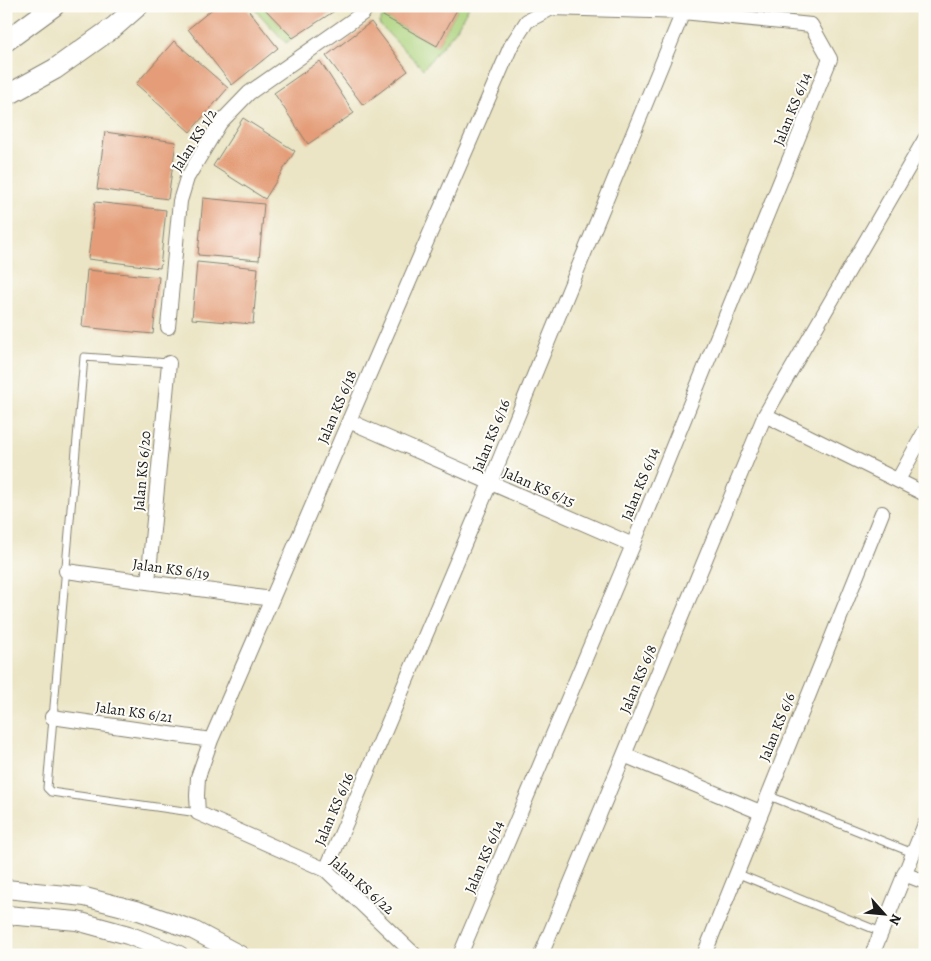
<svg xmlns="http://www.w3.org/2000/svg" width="931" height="961" font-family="Alegreya,serif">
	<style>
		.green { fill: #abd27c; stroke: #64774c }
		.building { fill: #e49d78 }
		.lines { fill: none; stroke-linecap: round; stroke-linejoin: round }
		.service-casing { stroke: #848070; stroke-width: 9 }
		.minor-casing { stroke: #848070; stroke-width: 16 }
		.tertiary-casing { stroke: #848070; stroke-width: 20 }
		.secondary-casing { stroke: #848070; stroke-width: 22 }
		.service { stroke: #fff; stroke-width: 7 }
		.minor { stroke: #fff; stroke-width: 14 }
		.tertiary { stroke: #fff; stroke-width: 18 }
		.secondary { stroke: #fff; stroke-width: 20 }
		.labels { text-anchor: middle; stroke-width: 4; stroke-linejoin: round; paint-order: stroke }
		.street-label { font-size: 15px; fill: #1c1c1c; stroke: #fdfcf7 }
	</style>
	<rect width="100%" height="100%" fill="#fdfcf7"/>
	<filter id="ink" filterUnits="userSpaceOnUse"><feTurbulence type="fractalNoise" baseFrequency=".02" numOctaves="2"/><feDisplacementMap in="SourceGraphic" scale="10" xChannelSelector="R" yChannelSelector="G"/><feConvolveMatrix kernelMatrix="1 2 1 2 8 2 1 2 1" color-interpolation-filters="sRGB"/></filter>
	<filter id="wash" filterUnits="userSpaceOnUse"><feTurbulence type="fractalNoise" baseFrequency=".0096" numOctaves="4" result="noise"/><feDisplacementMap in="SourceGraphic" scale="20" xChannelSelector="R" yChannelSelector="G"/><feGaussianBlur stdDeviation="1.12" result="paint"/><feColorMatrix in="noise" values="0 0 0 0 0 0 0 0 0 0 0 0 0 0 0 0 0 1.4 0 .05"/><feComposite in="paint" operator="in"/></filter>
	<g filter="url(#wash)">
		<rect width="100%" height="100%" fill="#ebe5c5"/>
		<path class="green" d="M252,6H262L293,38L286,43Z
			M459,6H469L456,30L423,69L379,24L383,16L437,46Z"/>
		<g id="blocks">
			<path class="building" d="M216,6H245L278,48L232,85L188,29Z
				M262,6H342L293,38Z
				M389,6H459L437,46L383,16Z
				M371,22L408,71L363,105L326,56Z
				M174,41L228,88L190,132L136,84Z
				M320,61L354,113L308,144L274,93Z
				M243,118L295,151L265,199L213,166Z
				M105,132L176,142L168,199L97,189Z
				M203,198L264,204L259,260L198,255Z
				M95,202L166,210L160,268L88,259Z
				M197,262L258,268L253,324L192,319Z
				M87,270L159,277L153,334L82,327Z"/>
		</g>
	</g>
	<g filter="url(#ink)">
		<use href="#blocks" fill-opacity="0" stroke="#848070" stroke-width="1"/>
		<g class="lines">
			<g class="service-casing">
				<path id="service" d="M169,363L84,357L47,788L51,792L198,813
					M767,795L913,853
					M736,873L881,932"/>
			</g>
			<g class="minor-casing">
				<path id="minor" d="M168,327L180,201L187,178L220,123L249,93L363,13L367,6
					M765,415L925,494
					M349,421L633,545
					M898,480L925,431
					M66,571L272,599
					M148,582L169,363
					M52,717L211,740
					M624,755L760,812
					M326,870L490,483L683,12
					M904,874L925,882
					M415,955L326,870L198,813L197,796L198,777L211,740L511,46L527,21L552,8L683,12L811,25L830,59L633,545L460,955
					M541,955L765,415L925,139
					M704,955L882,513
					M872,955L925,824"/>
			</g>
			<g class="tertiary-casing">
				<path id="tertiary" d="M6,889L85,897L139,911L193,930L240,955
					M6,915L77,921L128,935L179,955"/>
			</g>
			<g class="secondary-casing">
				<path id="secondary" d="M6,41L54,6
					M6,96L55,69L114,27L138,6"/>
			</g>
			<use href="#service" class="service"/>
			<use href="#minor" class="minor"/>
			<use href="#tertiary" class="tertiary"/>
			<use href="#secondary" class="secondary"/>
		</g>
	</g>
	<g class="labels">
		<g class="street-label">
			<text transform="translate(792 109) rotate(-68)" y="5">Jalan KS 6/14</text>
			<text transform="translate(194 140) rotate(-58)" y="5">Jalan KS 1/2</text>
			<text transform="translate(337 407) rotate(-67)" y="5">Jalan KS 6/18</text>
			<text transform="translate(491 436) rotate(-68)" y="5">Jalan KS 6/16</text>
			<text transform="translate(142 471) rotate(-85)" y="5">Jalan KS 6/20</text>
			<text transform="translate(640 484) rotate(-68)" y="5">Jalan KS 6/14</text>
			<text transform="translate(539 487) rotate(24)" y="5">Jalan KS 6/15</text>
			<text transform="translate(171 569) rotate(8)" y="5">Jalan KS 6/19</text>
			<text transform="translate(638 679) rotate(-67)" y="5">Jalan KS 6/8</text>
			<text transform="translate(134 712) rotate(8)" y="5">Jalan KS 6/21</text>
			<text transform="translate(777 727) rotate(-68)" y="5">Jalan KS 6/6</text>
			<text transform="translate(334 809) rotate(-67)" y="5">Jalan KS 6/16</text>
			<text transform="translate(484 857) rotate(-67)" y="5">Jalan KS 6/14</text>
			<text transform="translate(362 885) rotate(41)" y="5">Jalan KS 6/22</text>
		</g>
	</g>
	<rect width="931" height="961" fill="none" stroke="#fdfcf7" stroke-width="25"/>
	<g transform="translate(884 914) rotate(117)" stroke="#fdfcf7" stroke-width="4" paint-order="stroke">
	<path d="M0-4L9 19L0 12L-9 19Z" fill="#1c1c1c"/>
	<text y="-8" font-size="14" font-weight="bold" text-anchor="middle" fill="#1c1c1c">N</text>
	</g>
</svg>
